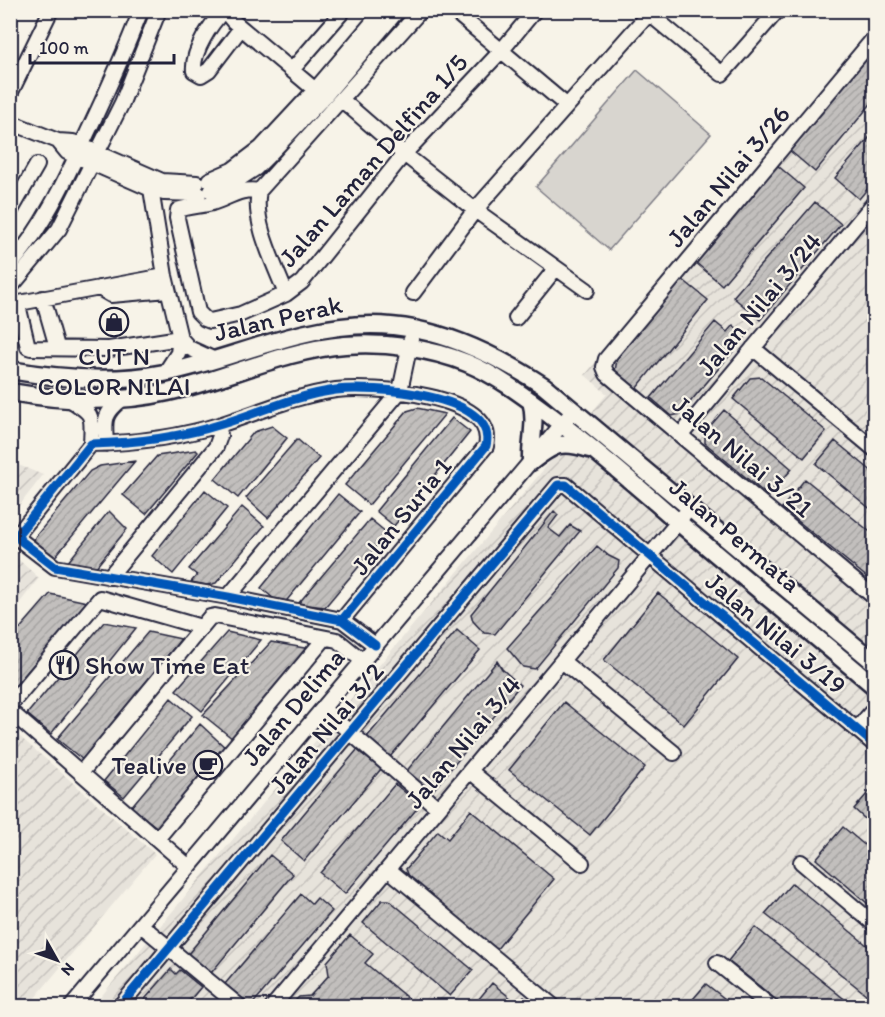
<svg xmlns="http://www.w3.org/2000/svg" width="885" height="1017" font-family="Itim,sans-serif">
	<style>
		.industrial { fill: url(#industrial-furrows) }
		.pitch { fill: #d8d5cf; stroke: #7d7c85; stroke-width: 1.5 }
		.building { fill: url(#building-hatch); stroke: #22223b; stroke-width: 1.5 }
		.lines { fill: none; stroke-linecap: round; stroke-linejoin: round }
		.minor-casing { stroke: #22223b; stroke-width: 18 }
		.major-casing { stroke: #22223b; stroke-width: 21 }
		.minor { stroke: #f7f3e8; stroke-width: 14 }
		.major { stroke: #f7f3e8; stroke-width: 16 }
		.cycleway-casing { stroke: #f7f3e8; stroke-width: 13 }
		.cycleway { stroke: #0057b8; stroke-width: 9 }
		.labels { text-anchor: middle; stroke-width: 4.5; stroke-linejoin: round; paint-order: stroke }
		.street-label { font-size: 26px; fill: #22223b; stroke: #f7f3e8 }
		.poi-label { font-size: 26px; fill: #22223b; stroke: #f7f3e8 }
	</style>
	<defs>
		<pattern id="industrial-furrows" width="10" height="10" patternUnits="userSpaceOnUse" patternTransform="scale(1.5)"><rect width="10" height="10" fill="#e7e3db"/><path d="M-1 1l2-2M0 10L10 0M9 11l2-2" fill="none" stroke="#c6c2bd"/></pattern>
		<pattern id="building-hatch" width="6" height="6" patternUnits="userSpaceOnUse" patternTransform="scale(1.5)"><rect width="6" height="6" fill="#c2bfbd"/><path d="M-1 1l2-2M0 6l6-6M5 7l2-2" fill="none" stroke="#a6a4a3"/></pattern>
	</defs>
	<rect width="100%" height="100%" fill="#f7f3e8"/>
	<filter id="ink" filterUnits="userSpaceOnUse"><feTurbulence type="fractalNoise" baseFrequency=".0167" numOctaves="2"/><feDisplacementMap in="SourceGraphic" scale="12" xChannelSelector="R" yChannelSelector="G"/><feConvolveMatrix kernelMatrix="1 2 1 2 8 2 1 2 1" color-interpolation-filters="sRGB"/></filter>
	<g filter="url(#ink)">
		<path class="industrial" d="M874,26V1006H93L607,394L585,375Z
			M11,462L43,475L11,516Z
			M10,552L39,578L11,614H10Z
			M11,729L155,854L28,1006H11Z"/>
		<path class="pitch" d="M637,70L711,134L609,250L536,187Z"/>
		<path class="building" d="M866,57H874V100L815,172L789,150Z
			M874,132V181L859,199L835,178Z
			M777,165L804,188L722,285L695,262Z
			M815,202L841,224L760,320L733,297Z
			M682,279L708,300L636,389L615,372L617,358Z
			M715,322L727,332L733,325L746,336L680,414L672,416L651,398Z
			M761,377L826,431L804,458L733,399L750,378Z
			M417,408L445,414L369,505L345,485L407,411Z
			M724,410L792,469L768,496L705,443V432Z
			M452,418L470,432L394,526L376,511Z
			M272,426L287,438L238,498L215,479L254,432Z
			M297,439L319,458L268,518L246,498Z
			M835,441L874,473V512L816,464Z
			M196,450L198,452L146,514L123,495L157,456Z
			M135,461L54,558L34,542L35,537L90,471L100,466Z
			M805,479L874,535V583L782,508Z
			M205,490L227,508L173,574L152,556Z
			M338,494L360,512L283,605L269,603L273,598L261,588Z
			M242,507L264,526L216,583L207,585L191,582L197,575L189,569Z
			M109,511L127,529L96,567L88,568L67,563Z
			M554,511L558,515L548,528L560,537L570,525L580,531L495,634L484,633L473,621L471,614Z
			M370,519L387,533L325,607L298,604Z
			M597,546L609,556L619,561L618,568L535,669L523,667L507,648Z
			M658,593L738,659L684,725L604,660Z
			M50,594L87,602L10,692V640Z
			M104,622L136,628L51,734L27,714Z
			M457,630L480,650L390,757L367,737Z
			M148,632L181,639L83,760L57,739Z
			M227,632L261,640L202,711L176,690Z
			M271,642L310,649L233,739L203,715Z
			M497,661L502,669L520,685L430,794L405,773Z
			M171,698L192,716L124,797L104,781Z
			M564,702L645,767L590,835L509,770Z
			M200,724L227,749L159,829L131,807Z
			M357,750L381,769L304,861L281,841Z
			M395,784L420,805L345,894L320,873Z
			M874,786V827L854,809Z
			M471,810L554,879L496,950L410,879L406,869L438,831L448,839Z
			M843,827L874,853V909L816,859Z
			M270,855L293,874L211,973L188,954Z
			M792,883L874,951V986L867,995L765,914Z
			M301,894L312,904L317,898L332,911L251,1006L225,984Z
			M382,900H389L473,970L450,996L363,923Z
			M755,927L853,1006H784L728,961Z
			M350,935L373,954L365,963L417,1006H290L299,997L310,996L329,975L327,962Z
			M171,969L176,974L180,970L201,987L185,1006H139Z
			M492,983L518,1004L524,997L535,1006H473Z
			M706,984L734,1006H687Z"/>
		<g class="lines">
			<g class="minor-casing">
				<path id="minor" d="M224,10C211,24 192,51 194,71L201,75L209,70L241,28
					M224,10L233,21L320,94
					M453,10L566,105
					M645,10L722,74L778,10
					M874,38L606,359L604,367L607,374L874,597
					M292,70L344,10
					M10,94L51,10
					M342,100L404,154L475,210L587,290
					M10,122L58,141L73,142L162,181L197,183
					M58,141L67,152L151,189L164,193L199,194
					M154,178L151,189L165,276L180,338L178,353L165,373
					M209,180L232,170L261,148L315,90L383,10
					M211,191L239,179L256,168L269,155L324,97L398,10
					M259,191L421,10
					M10,212L37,165
					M10,266C43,227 64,183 85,138C105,96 124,54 141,10
					M165,276L19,303L18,305L28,347L31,348L109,349L180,338
					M10,288L59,229L122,103L159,10
					M99,288L111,295L168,290
					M413,293L475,210L652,10
					M286,294C275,265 252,222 259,191C242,187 228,198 212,203C201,206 189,206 178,210L177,218L198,312L205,319L210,321L241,314L286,294L302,282L404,154L502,50L535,10
					M43,298L57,347
					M516,318L556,268
					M180,338L189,348L213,359
					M753,348L874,449
					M69,399C95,415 92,415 91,444
					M681,435L874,203
					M106,444C105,422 102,415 121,400
					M109,577L216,447L220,436L219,425
					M228,597L400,391L411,339
					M342,620L486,446C499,393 370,386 336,390C297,395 260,412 222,424C181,437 134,443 91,444L18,534L20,540L55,567L228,597L342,620L375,645
					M562,661L674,753
					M10,705L100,598L201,627
					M323,709L438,808
					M10,711L189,867
					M857,729L874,709
					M470,771L582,863
					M81,773L210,617L215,616L337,640L363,661
					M157,839L325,638
					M801,862L874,924
					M388,869L553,1006
					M141,925L239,1006
					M717,963L770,1006
					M72,1006L574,410
					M120,1006L558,485H566L874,744
					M273,1006L683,516"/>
			</g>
			<g class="major-casing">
				<path id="major" d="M10,370C61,379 113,383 164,373C234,359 298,325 371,325C435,325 491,352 544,386L874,662
					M10,392C62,401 116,404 168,392C227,379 284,350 345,345C385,342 430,348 467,363C498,376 524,396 551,416C592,447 630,480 669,514C736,572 806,628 874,686
					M531,462C554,444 561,440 589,449
					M531,462C530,441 537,421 531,401"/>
			</g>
			<use href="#minor" class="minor"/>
			<use href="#major" class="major"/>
			<g class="cycleway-casing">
				<path id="cycleway" d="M342,620L486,446C499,393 370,386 336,390C297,395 260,412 222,424C181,437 134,443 91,444L18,534L20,540L55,567L228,597L342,620L375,645
					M120,1006L558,485H566L874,744"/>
			</g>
			<use href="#cycleway" class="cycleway"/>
		</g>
	</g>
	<defs>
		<g id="shop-ring" transform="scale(1.5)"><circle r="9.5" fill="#f7f3e8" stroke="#22223b" stroke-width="1.5"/><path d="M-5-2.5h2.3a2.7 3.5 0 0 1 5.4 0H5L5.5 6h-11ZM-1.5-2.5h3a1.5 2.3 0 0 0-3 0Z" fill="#22223b"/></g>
		<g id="restaurant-ring" transform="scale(1.5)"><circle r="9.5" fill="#f7f3e8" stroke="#22223b" stroke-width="1.5"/><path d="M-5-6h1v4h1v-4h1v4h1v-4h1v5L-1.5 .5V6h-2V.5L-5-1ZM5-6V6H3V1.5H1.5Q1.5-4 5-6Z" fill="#22223b"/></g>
		<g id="cafe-ring" transform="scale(1.5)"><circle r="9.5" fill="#f7f3e8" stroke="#22223b" stroke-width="1.5"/><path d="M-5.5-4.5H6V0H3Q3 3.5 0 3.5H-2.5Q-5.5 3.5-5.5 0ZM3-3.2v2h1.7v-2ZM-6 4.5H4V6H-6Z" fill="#22223b"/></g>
	</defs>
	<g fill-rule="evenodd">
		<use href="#shop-ring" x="114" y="322"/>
		<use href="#restaurant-ring" x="64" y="665"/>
		<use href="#cafe-ring" x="208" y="765"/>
	</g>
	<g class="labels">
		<g class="street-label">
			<text transform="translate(373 160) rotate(-49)" y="9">Jalan Laman Delfina 1/5</text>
			<text transform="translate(728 176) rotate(-50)" y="9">Jalan Nilai 3/26</text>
			<text transform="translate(759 304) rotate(-50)" y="9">Jalan Nilai 3/24</text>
			<text transform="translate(278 318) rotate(-13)" y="9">Jalan Perak</text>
			<text transform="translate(743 456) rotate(40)" y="9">Jalan Nilai 3/21</text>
			<text transform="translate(401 516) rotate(-51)" y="9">Jalan Suria 1</text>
			<text transform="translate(735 535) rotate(40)" y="9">Jalan Permata</text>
			<text transform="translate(776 633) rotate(40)" y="9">Jalan Nilai 3/19</text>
			<text transform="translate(293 707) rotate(-50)" y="9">Jalan Delima</text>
			<text transform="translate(326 728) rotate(-50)" y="9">Jalan Nilai 3/2</text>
			<text transform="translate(463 742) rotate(-50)" y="9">Jalan Nilai 3/4</text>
		</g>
		<g class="poi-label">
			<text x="114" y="365">CUT N<tspan x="114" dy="30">COLOR NILAI</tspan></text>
			<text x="85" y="674" text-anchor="start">Show Time Eat</text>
			<text x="187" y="774" text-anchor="end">Tealive</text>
		</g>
	</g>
	<rect width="885" height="1017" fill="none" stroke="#f7f3e8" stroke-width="36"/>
	<rect x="18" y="18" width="849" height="981" fill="none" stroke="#22223b" stroke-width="2" filter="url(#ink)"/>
	<g transform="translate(57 960) rotate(130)" stroke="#f7f3e8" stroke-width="4.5" paint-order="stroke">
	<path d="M0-4.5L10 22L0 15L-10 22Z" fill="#22223b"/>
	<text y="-9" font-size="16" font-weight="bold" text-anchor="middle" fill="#22223b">N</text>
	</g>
	<path d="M30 54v9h144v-9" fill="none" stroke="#22223b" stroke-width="3"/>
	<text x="39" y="54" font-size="18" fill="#22223b" stroke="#f7f3e8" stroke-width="4.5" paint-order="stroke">100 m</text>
</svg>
